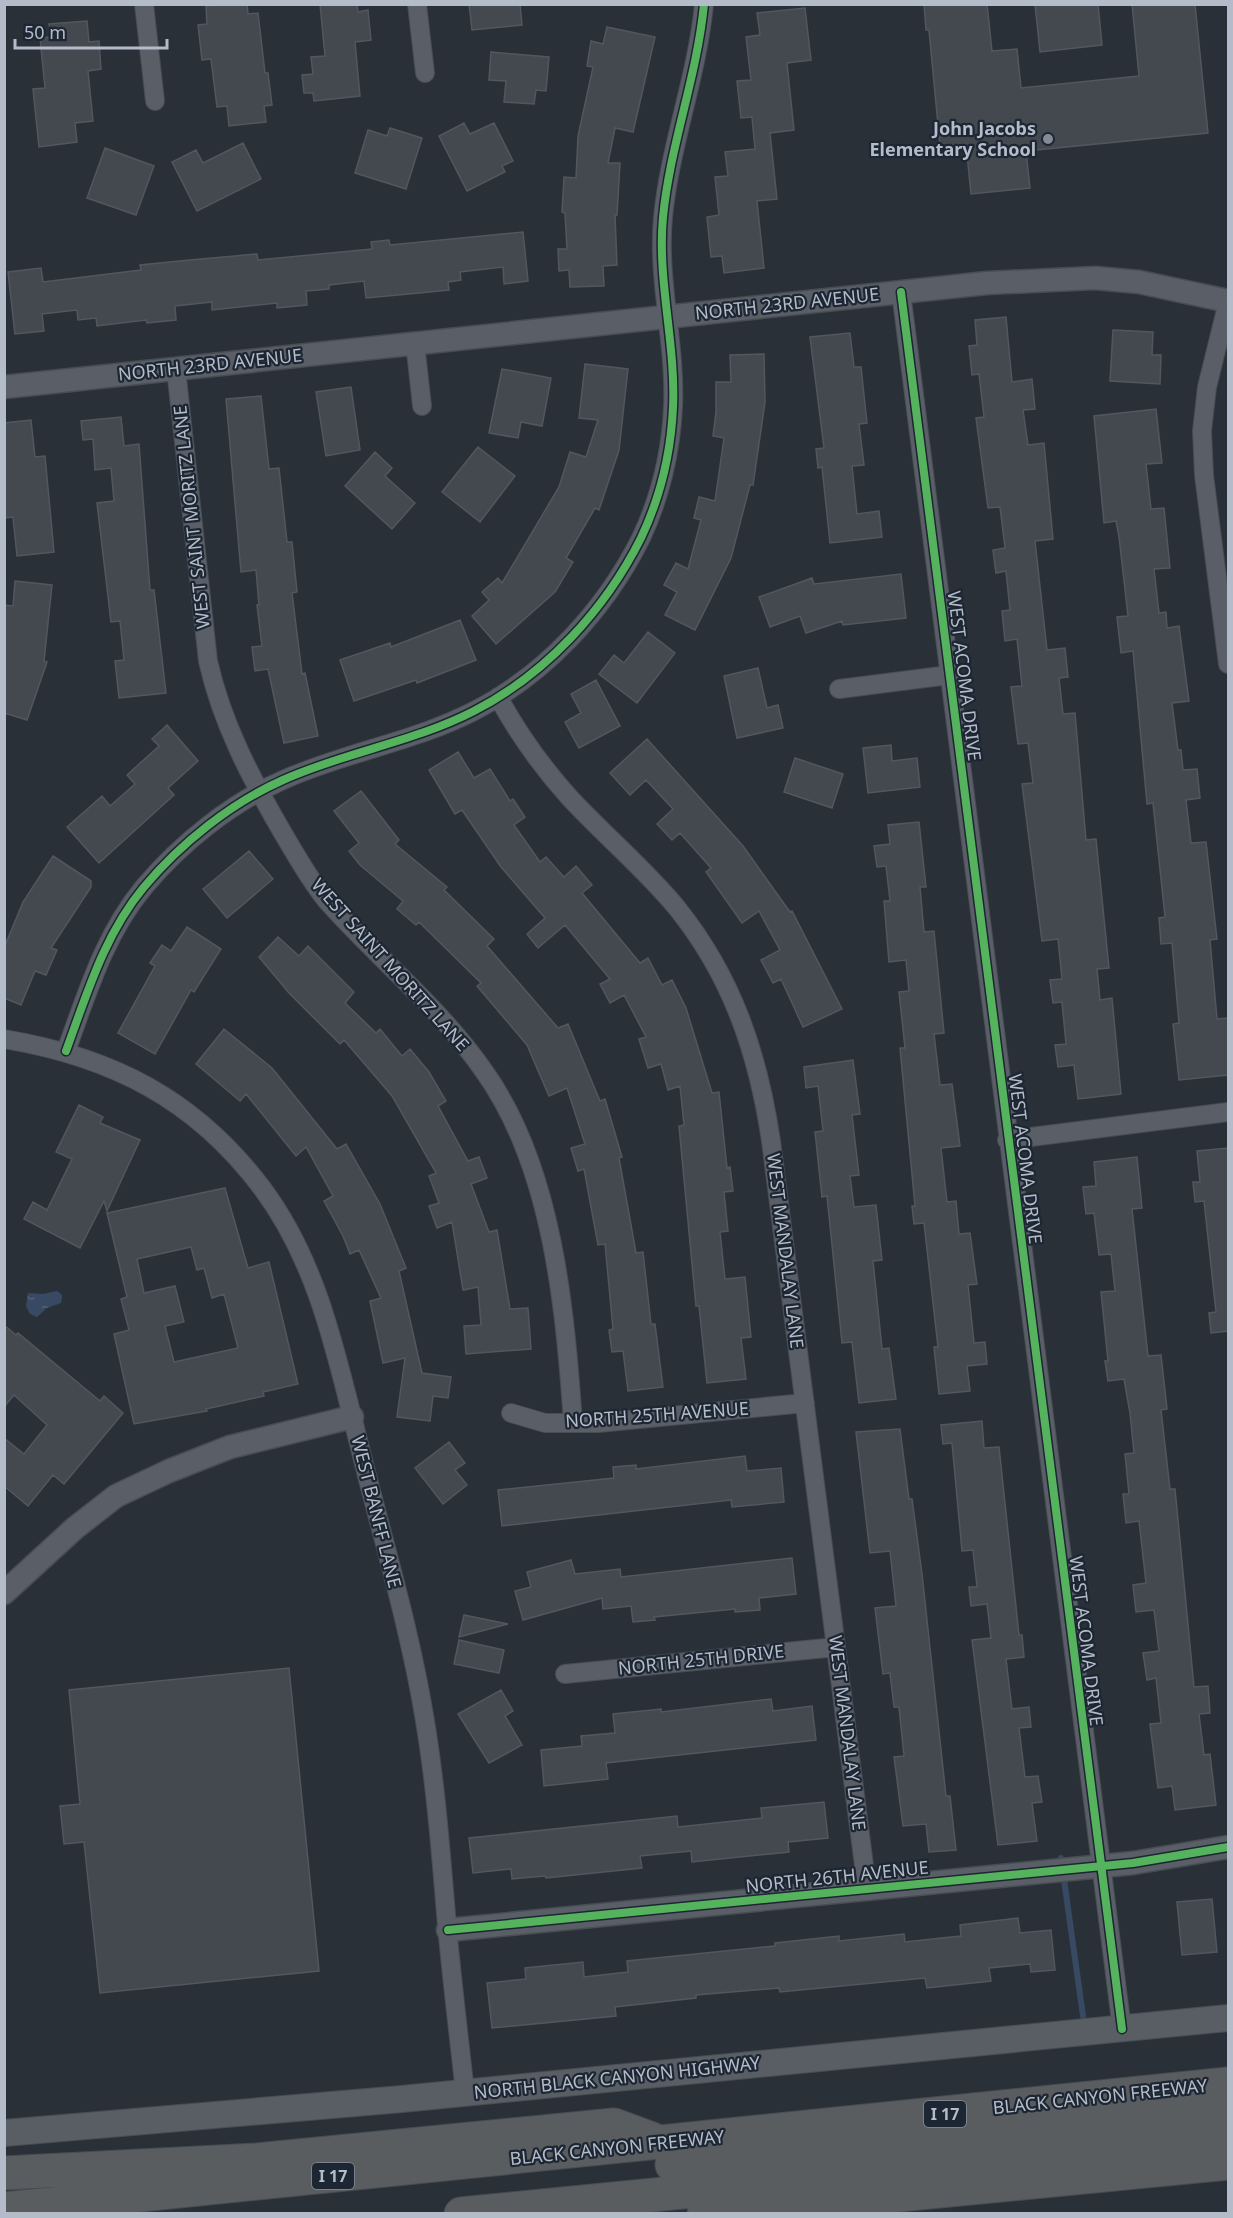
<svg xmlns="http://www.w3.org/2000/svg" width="1233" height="2218" font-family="'Noto Sans',sans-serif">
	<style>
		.water { fill: url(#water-ripples) }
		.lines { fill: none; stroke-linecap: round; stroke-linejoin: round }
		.stream { stroke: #384963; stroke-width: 6 }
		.building { fill: #444950; stroke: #52575f; stroke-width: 1.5; fill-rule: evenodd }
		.minor-casing { stroke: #484c53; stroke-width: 20 }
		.tertiary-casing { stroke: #484c53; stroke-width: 25 }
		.secondary-casing { stroke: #484c53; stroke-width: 28 }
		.motorway-casing { stroke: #474c53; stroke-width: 35 }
		.minor { stroke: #5a5e66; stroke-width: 18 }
		.tertiary { stroke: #5a5e66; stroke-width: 22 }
		.secondary { stroke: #595d64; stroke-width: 26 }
		.motorway { stroke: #5a5d60; stroke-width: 33 }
		.cycleway-casing { stroke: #1d2633; stroke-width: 11 }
		.cycleway { stroke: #56b35d; stroke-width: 8 }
		.poi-dot { fill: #848b96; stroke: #1d2633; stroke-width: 2 }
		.labels { text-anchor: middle; stroke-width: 4.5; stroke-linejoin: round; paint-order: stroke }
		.shield { fill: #1d2633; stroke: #878f9c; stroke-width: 1.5 }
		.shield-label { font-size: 16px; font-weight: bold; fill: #b4bcc9 }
		.poi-label { font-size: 18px; font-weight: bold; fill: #b4bcc9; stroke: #1d2633; text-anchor: end }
		.street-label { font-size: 18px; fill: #b4bcc9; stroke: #1d2633 }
	</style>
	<defs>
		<pattern id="water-ripples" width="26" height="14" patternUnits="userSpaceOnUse" patternTransform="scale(1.5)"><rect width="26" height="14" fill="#384963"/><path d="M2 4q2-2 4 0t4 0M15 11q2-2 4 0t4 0" fill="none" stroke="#526178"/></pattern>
	</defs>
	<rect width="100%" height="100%" fill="#2a3038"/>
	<path class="water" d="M57,1291L62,1295L61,1303L47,1308L37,1317L30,1314L26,1306L28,1293L43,1294Z"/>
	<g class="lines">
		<path class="stream" d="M1061,1858L1083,2016"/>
	</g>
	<path class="building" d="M247,4L248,14L258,13L265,73H268L272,105L264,106L266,122L229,126L227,106L217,107L211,59L202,60L198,25L207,24L206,6Z
		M320,4H357L358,12L368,10L371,40L355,42L360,96L314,101L313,93H304L302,75L313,74L311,57L325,56Z
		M469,4H520L522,25L472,30Z
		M924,4H987L992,51L1017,49L1021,88L1139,76L1132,4H1195L1208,133L1026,151L1030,188L971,194L966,144L940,146L929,30H926Z
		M1035,4H1098L1102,45L1040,52Z
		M805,8L811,60L787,63L794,130L770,133L777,199L757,201L764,268L724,273L722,256L711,257L707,217L719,215L715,177L728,176L725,152L755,149L752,117L741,118L737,81L751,80L746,37L760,35L757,13Z
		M87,21L89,42L99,41L101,69L88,71L93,121L75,123L77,142L39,147L33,89L45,88L40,38L50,37L49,24Z
		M607,27L655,37L633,132L615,128L608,163H620L617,215H615L617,265L603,266L604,286L570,287L569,270L559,271L558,249H567L565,213L562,212L564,177L576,178L578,136L593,67L587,66L591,41L603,44Z
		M491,52L549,57L546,91L536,90L534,104L504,102L506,81L489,80Z
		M464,123L470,134L494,123L513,161L502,166L505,172L467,191L439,136Z
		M390,128L422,138L406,189L355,173L368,130L387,136Z
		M243,143L261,179L197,211L172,162L196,150L203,163Z
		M105,148L154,166L136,215L87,198Z
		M523,232L528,281L504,284L503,267L460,272L461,280L448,282L449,290L409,294L366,298L364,281L329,285V289L306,291L307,305L277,308V303L212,310V302L175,306L176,320L147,323L146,320L97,326L96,318L78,320L77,310L42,314L44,331L15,334L8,272L41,268L43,282L141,270L140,265L190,260L257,254L258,260L372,249L371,242L389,240L390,245Z
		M1006,317L1012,382L1032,379L1035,409L1023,410L1028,445L1044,443L1053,539L1035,541L1047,650L1065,648L1068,677L1059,678L1063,714L1075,713L1086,840L1096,839L1109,968L1097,969L1100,1000L1112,998L1121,1094L1078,1099L1074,1065L1058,1067L1055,1045L1066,1044L1062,1002L1053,1003L1050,980L1062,979L1058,939L1042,941L1022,784L1033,783L1028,743L1018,744L1011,687L1022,686L1017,639L1005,641L1002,611L1010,610L1006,571L996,573L993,550L1005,548L1000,507L988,508L976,418L984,417L979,374L972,375L969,346L977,345L975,320Z
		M1113,330L1153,332L1152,355H1161L1160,384L1110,381Z
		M850,333L854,367H861L867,423L859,424L864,465L852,466L857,514L879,511L882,537L830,543L822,467L818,468L816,449L824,448L810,337Z
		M764,354L765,402L753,485H750L731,558L695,630L665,615L677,592L664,585L676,563L688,569L701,520L694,518L699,497L715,501L724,438L713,436L716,412V382H731L730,355Z
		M585,364L628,369L619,450L599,510L595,508L566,558L573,562L555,592L496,644L472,616L489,600L482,592L498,578L502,583L559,487L570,452L586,457L598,420L579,418Z
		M502,369L551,378L542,426L521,422L518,438L489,433Z
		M351,387L360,450L326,456L316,392Z
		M261,396L269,469L279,468L287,542H292L297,592L292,593L302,674L305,673L318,736L284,743L268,669L255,671L252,647L262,646L257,605H259L256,570L241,572L226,399Z
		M1156,409L1162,463L1146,464L1151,509L1164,508L1170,568L1154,569L1159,613L1166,612L1167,628L1179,626L1189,701L1172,703L1178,750H1181L1183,770L1197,769L1200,798L1186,800L1191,843L1206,842L1217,939L1210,940L1217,1019L1228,1018V1075L1179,1080L1173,1024L1179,1023L1172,943L1161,944L1159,918L1165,917L1153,803L1147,804L1133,651L1121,653L1117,617L1128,616L1119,537L1116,521L1104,523L1094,416Z
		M121,417L124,446L139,444L150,590H154L166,693L119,698L115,661L124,660L120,621L111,622L97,503L114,501L111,468L95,470L93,439L83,440L81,421Z
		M31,420L35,457L45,456L54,552L17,556L13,517L4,518V423Z
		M478,447L515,476L480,522L442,492Z
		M375,452L392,468L385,476L415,503L392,529L345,486Z
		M901,574L906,618L843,625L842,621L806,633L800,616L770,627L759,597L812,578L814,584Z
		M15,581L52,585L44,661L47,662L27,720L4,713V605L13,606Z
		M460,620L476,660L417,683L416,680L354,701L340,660L390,643L391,647Z
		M648,632L675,653L637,703L599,674L614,655L624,663Z
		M758,668L767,708L778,705L783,728L737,738L724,676Z
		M596,680L620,726L579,748L565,722L581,713L571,694Z
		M167,725L198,761L168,788L174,795L99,863L67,827L102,796L110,806L135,784L127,775L159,746L152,739Z
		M647,739L743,846L790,912L792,911L842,1009L803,1027L781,979L773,983L761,960L780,950L759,911L742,923L706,872L711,868L680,833L672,840L657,824L673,809L646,780L630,795L610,773Z
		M891,745L892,761L917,758L920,787L868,793L863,748Z
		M458,752L474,778L490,769L510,801L513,799L525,817L514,825L540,862L546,857L564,877L576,866L592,885L582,893L640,963L648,958L662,985L672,980L686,1008L712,1093L719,1092L727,1168L730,1167L733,1191L724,1192L728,1231L720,1232L725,1279L745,1277L751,1337L741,1338L746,1379L707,1383L699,1306H696L679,1126L684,1125L680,1086L668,1090L661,1064L648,1068L639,1039L646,1037L624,995L610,1003L600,984L610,979L565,925L538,948L527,934L545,918L501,867L462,810L455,814L429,770Z
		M795,758L843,774L832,808L784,792Z
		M361,791L399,840L395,844L447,887L444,890L494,939L487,946L558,1028L568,1024L600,1101L605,1099L622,1157L619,1158L636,1253L643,1252L651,1324H655L663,1387L628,1391L623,1351L612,1352L609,1330L613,1329L605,1244L598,1245L584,1169L578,1171L571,1148L585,1144L567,1088L549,1096L527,1045L477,986L481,983L419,922L416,925L397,909L403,901L360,865L349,851L359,843L334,811Z
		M919,822L926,887H920L924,932L934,931L944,1033L934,1034L940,1085L952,1084L960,1146L941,1148L947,1202L956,1201L959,1234L970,1233L977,1284L968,1285L974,1343L985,1342L987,1364L967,1366L970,1391L939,1394L934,1347H938L924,1223L914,1224L912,1206H915L900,1048H905L899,992L909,991L906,960L889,962L884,901H890L886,866L877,867L874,846L890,844L888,825Z
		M249,851L273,879L227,918L203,889Z
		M53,856L91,881V887L51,948L57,950L46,975L35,971L21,1005L4,998V948L23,902Z
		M187,927L221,949L194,992L191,990L155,1054L118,1033L155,966L150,963L162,945L171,951Z
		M278,937L299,956L308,946L354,992L345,1003L376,1033L380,1029L402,1056L410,1049L429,1072L446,1101L438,1106L468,1161L479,1157L487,1178L471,1184L489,1232L497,1230L510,1309L528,1308L531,1349L466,1354L464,1326L481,1325L478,1287L463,1290L452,1222L437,1228L429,1206L439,1203L429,1176L436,1173L392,1096L344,1040L340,1044L289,993L259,957Z
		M224,1029L272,1068L337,1149L346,1144L380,1204L406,1268L399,1271L422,1373L451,1377L448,1398L433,1396L430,1421L397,1417L405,1358L383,1363L370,1301L381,1298L359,1250L350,1254L343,1236L324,1201L333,1196L306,1147L296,1156L246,1094L240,1101L196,1064Z
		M853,1060L860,1114L852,1115L859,1175L850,1176L854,1207L876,1205L882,1260L873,1261L882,1349L889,1348L896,1399L859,1403L852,1342L842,1343L827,1196L822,1197L815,1132L823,1131L818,1086L806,1088L804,1067Z
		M79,1105L103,1117L100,1123L140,1140L107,1211L104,1201L80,1248L24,1219L33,1202L47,1210L72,1159L56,1152Z
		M1228,1148V1331L1211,1333L1209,1313L1216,1312L1204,1201L1195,1202L1193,1182H1200L1197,1151Z
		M1137,1157L1142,1208L1132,1209L1148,1356L1161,1355L1167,1409L1161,1410L1170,1489H1175L1194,1687L1208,1686L1210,1713L1199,1714L1204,1755L1210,1754L1216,1805L1175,1810L1172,1786L1158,1788L1150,1724L1161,1723L1156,1678L1147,1680L1143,1653L1159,1651L1154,1610L1136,1612L1133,1585L1146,1583L1139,1521L1126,1523L1123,1494H1129L1125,1454L1134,1453L1130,1413L1124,1379L1108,1381L1105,1361H1108L1101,1292L1115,1291L1111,1254L1099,1255L1094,1213L1086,1214L1083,1187L1096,1186L1094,1162Z
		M225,1188L248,1268L269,1262L298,1384L263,1392L264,1396L206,1409L207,1411L134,1424L114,1334L129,1330L121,1299L127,1297L107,1213ZM191,1247L197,1270L204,1268L212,1298L224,1294L238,1348L174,1362L165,1326L184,1322L175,1286L144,1293L137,1259Z
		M4,1325L16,1335L18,1333L100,1401L104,1396L123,1413L64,1484L53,1475L28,1506L4,1486V1438L24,1454L47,1425L14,1395L4,1407Z
		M982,1421L984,1448L999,1447L1019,1635H1022L1024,1657L1006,1659L1012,1709L1029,1707L1031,1727L1019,1728L1025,1777L1038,1776L1042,1802L1032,1803L1037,1841L998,1845L972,1640L991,1638L987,1604L971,1606L969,1587H977L973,1550L962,1551L952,1443L943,1444L941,1425Z
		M900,1429L909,1499H912L922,1574L946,1796H950L956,1850L929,1852L926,1824L903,1826L894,1757L904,1756L899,1707H894L890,1673L883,1674L875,1608L896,1606L890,1551L870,1553L856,1432Z
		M449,1442L465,1463L455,1470L467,1485L443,1504L415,1468Z
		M745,1456L747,1471L781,1468L784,1502L732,1507L731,1500L502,1526L498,1490L614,1478L613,1467L636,1465V1469Z
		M792,1558L796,1594L759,1598L760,1610L735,1612V1609L654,1617L655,1620L633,1622L631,1606L603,1609L602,1598L523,1620L515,1591L531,1587L527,1572L571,1560L575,1574L620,1569L621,1577Z
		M464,1615L508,1624L459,1637Z
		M459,1640L504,1650L499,1673L454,1664Z
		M289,1668L319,1971L100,1993L84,1842L64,1844L60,1806L80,1804L69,1690Z
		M501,1690L513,1711L505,1716L522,1745L489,1763L458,1714Z
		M771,1699L773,1711L812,1706L816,1740L606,1763L608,1779L544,1786L541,1750L582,1746L581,1736L615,1733L613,1714L661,1709V1712Z
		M824,1802L828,1838L788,1842L789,1852L692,1862L691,1851L640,1856L642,1868L546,1878L545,1876L512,1879L511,1869L473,1873L469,1838L677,1816L678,1827L762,1818L761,1808Z
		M1212,1899L1217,1952L1182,1955L1177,1902Z
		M1018,1918L1020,1933L1051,1930L1055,1970L1031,1972L1030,1964L989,1968L991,1981L927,1988L925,1978L780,1992L779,1988L696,1995V1998L615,2007L616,2016L492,2028L487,1983L526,1979L525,1968L583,1962L584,1977L628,1972L627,1961L775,1946V1943L839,1936V1941L904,1934L905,1942L961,1936L960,1925Z"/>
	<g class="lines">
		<g class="minor-casing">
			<path id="minor" d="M144,4L155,101
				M417,4L425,73
				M901,292L1122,2029
				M1228,302L1207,387L1202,431L1204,475L1228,664
				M415,343L422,406
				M176,369L208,661C222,724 252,780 284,835C297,857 310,880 326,900C378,959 441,1008 486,1074C553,1170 565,1309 573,1423
				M839,689L949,675
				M498,697C518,733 541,766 569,797C604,835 644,868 677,908C733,978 758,1054 771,1141L867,1889
				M4,1039C112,1057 195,1099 262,1188C319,1264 337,1358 360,1448C382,1537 409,1625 424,1715C436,1785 441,1855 447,1926C452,1981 459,2037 465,2093
				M66,1051C87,994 104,935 144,887C181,843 231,803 283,780C345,752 414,742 474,711C546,674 605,610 641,538C660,498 671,451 673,407C676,344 657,281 663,217C670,145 697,77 704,4
				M1007,1140L1228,1112
				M511,1413L545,1423H598L805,1403
				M565,1674L836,1647"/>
		</g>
		<g class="tertiary-casing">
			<path id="tertiary" d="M4,387L987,283L1095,278L1139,282L1228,301
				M4,1593L75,1528L116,1496L169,1471L230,1447L352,1417
				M448,1930L1133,1863L1228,1847"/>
		</g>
		<g class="secondary-casing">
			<path id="secondary" d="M4,2133L402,2099L1228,2018"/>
		</g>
		<g class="motorway-casing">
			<path id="motorway" d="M672,2165L1228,2110
				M4,2173L257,2160L614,2125L652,2139
				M4,2209L1228,2084
				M461,2214L1228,2138
				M704,2214L1228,2163"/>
		</g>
		<use href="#minor" class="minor"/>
		<use href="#tertiary" class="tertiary"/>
		<use href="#secondary" class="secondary"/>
		<use href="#motorway" class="motorway"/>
		<g class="cycleway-casing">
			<path id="cycleway" d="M901,292L1122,2029
				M66,1051C87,994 104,935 144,887C181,843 231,803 283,780C345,752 414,742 474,711C546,674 605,610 641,538C660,498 671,451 673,407C676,344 657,281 663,217C670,145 697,77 704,4
				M448,1930L1133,1863L1228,1847"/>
		</g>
		<use href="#cycleway" class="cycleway"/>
	</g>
	<circle class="poi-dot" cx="1048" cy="139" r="6"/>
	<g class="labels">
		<g class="shield">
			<rect x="924" y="2101" width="42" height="26" rx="4.5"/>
			<rect x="312" y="2163" width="42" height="26" rx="4.5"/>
		</g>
		<g class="shield-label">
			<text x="945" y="2120">I 17</text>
			<text x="333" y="2182">I 17</text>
		</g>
		<g class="poi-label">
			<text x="1036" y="135">John Jacobs<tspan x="1036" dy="21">Elementary School</tspan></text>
		</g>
		<g class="street-label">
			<text transform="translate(787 304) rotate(-6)" y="6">NORTH 23RD AVENUE</text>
			<text transform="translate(210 365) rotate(-6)" y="6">NORTH 23RD AVENUE</text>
			<text transform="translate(192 517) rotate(-96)" y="6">WEST SAINT MORITZ LANE</text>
			<text transform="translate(964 676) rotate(83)" y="6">WEST ACOMA DRIVE</text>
			<text transform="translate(390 965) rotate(48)" y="6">WEST SAINT MORITZ LANE</text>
			<text transform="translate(1025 1159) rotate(83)" y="6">WEST ACOMA DRIVE</text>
			<text transform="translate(785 1251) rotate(83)" y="6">WEST MANDALAY LANE</text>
			<text transform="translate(657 1415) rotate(-4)" y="6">NORTH 25TH AVENUE</text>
			<text transform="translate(376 1512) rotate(76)" y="6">WEST BANFF LANE</text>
			<text transform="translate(1086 1641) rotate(83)" y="6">WEST ACOMA DRIVE</text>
			<text transform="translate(701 1660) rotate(-6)" y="6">NORTH 25TH DRIVE</text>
			<text transform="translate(847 1733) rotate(83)" y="6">WEST MANDALAY LANE</text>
			<text transform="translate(837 1877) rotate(-6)" y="6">NORTH 26TH AVENUE</text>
			<text transform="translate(617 2078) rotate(-6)" y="6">NORTH BLACK CANYON HIGHWAY</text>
			<text transform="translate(1100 2097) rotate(-6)" y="6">BLACK CANYON FREEWAY</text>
			<text transform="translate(617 2148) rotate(-6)" y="6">BLACK CANYON FREEWAY</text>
		</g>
	</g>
	<rect width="1233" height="2218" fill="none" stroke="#b4bcc9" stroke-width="12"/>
	<path d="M15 39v9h152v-9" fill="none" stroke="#b4bcc9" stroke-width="3"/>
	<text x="24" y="39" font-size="18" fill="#b4bcc9" stroke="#1d2633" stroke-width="4.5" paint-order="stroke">50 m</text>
</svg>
